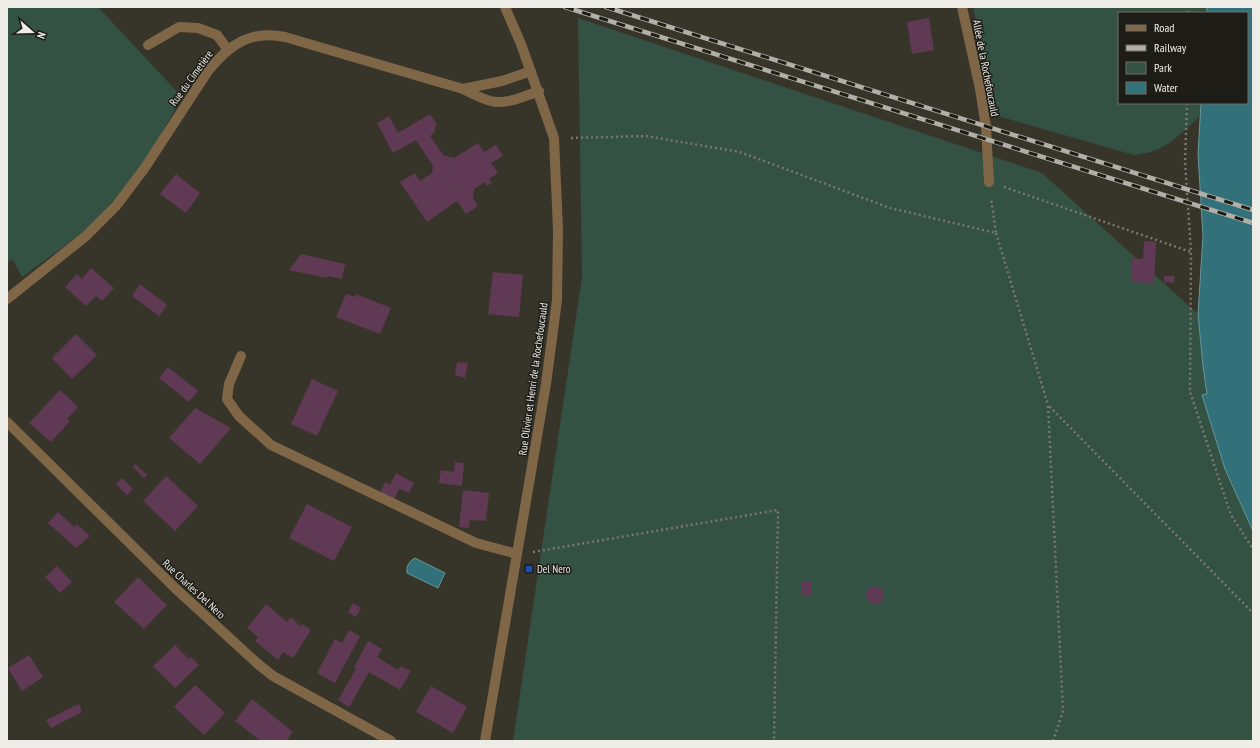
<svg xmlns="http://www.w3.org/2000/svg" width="1260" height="748" font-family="'PT Sans Narrow',sans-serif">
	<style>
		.green { fill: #335244 }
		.water { fill: #327179; stroke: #6a969a }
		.building { fill: #603a54 }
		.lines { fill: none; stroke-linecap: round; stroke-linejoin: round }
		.path { stroke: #7a776f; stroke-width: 2.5; stroke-dasharray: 2 3; stroke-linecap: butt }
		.lane { stroke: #7f6646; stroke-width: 10 }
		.street { stroke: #7f6646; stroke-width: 10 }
		.rail-casing { stroke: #b1afa7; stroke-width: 4.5 }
		.rail { stroke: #1d1c17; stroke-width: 3; stroke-dasharray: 9; stroke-linecap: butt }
		.transit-dot { fill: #1a4fb4; stroke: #1d1c17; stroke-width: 1.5 }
		.labels { text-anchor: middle; stroke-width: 3; stroke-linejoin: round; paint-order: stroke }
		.street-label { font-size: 11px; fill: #eeece6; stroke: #1d1c17 }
		.poi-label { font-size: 11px; fill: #eeece6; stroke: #1d1c17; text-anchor: start }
	</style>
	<rect width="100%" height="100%" fill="#37342a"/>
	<path class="green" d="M7,7H98L182,97L145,162L126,186L92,226L22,277L12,259L7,263Z
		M973,7H1207V13H1119V103H1201L1199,117C1179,136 1163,153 1134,155L998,116Z
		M578,18L1042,173L1198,314L1203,366L1207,394L1202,395L1225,469L1253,531V741H513L582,277Z"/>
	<path class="water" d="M1207,7H1253V531L1225,469L1202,395L1207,394L1203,366L1198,314L1203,236L1198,154L1201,103H1247V13H1207Z
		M415,558L445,573L438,588L407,573C406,567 409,561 415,558Z"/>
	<path class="building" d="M929,18L934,50L912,54L907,22Z
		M430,114L437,125L434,128L435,130L433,134L430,136L443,155L454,158L478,143L484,152L496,145L503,156L491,163L498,173L489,179L492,183L487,186L485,182L474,189L473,198L478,206L466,214L457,201L427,222L400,182L415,173L420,181L432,173L433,166L416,140L393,153L377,123L389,116L398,133Z
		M176,174L200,193L186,213L160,194Z
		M1144,241L1156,242L1154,283L1131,282L1132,258L1143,259Z
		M301,254L345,264L342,279L328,276L327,278L289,270Z
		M91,268L114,288L102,301L96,296L86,306L65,287L77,274L82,279Z
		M493,272L523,275L519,317L488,314Z
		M1164,276H1174V283L1164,282Z
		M140,284L167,305L159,316L132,296Z
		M346,294L355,297L356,294L391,308L380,334L336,317Z
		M76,334L97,355L72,379L52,358Z
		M457,362L468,363L465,378L455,375Z
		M168,367L198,391L189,402L159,378Z
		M312,379L338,391L317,436L291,424Z
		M60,390L78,407L67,419L70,421L51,442L29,423Z
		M195,408L231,428L200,464L169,438Z
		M455,462L464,463L462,486L439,483L441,470L454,472Z
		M135,464L147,475L144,478L133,467Z
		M396,473L414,483L409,493L399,489L394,499L380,493L385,482L390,485Z
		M166,476L198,506L175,531L143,501Z
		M122,478L133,489L127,495L116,484Z
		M463,490L489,493L486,521L470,520L469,528L459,527Z
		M307,504L352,527L334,561L289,538Z
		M58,512L74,527L77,524L90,536L76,548L48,523Z
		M57,566L72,582L60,593L45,577Z
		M138,577L167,605L144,629L114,602Z
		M801,582H811V595H801Z
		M866 595a9 9 0 1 1 18 0a9 9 0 1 1-18 0Z
		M353,603L361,608L356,617L348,612Z
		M266,604L287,622L291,617L300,626L302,624L311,630L293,658L283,652L278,660L255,641L258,637L247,628Z
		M349,630L360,636L335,683L317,673L335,639L342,643Z
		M368,641L382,649L377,657L398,670L401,666L411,671L400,690L369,672L349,707L338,700L356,669L354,667Z
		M175,645L189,659L191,657L199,665L175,688L153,666Z
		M29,655L43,677L22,691L8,668Z
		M195,685L225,713L204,735L174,707Z
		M431,686L467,707L453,733L416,712Z
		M252,699L293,732L286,741H261L235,721Z
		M79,704L82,712L51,728L46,720Z"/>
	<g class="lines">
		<path class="path" d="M1188,13L1189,7
			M1187,103L1185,162L1191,252L1190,392L1231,515L1253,549
			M571,138L646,136L740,152L890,208L996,233L991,198
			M1004,187L1191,252
			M996,233L1048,405
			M533,552L778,510L774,741
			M1053,741L1063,711L1048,405L1253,613"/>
		<path class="lane" d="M148,45L179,27L198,28L217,35L228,50
			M241,356L229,384L227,399L239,416L271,445L476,543L517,554"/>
		<path class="street" d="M962,7L980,89L986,127L989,182
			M463,89L502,81L531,71
			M7,299L86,236L116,206L144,169L208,71C230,44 250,30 285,37L463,89C473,94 485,101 496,102C510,103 525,96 539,91
			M7,422L175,588L258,664L273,676L391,741
			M485,741L546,384L557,300L558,230L554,138L521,44L505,7"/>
		<g class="rail-casing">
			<path id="rail" d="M565,7L1253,223
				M606,7L1253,210"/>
		</g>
		<use href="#rail" class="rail"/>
	</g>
	<rect class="transit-dot" x="525" y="565" width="8" height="8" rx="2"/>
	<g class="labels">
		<g class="street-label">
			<text transform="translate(986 68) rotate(79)" y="4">Allée de la Rochefoucauld</text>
			<text transform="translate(191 78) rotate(-54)" y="4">Rue du Cimetière</text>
			<text transform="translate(533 379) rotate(-82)" y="4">Rue Olivier et Henri de la Rochefoucauld</text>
			<text transform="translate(194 589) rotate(43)" y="4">Rue Charles Del Nero</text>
		</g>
		<g class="poi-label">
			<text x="537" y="573">Del Nero</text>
		</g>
	</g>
	<rect width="1260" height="748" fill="none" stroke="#eeece6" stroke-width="16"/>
	<rect x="1118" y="12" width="130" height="92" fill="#1d1c17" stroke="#716f6a"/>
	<rect x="1126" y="25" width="20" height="6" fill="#7f6646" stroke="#716f6a"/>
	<text x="1154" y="32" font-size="12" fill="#eeece6">Road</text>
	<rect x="1126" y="45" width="20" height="6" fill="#b1afa7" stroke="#716f6a"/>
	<text x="1154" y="52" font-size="12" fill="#eeece6">Railway</text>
	<rect x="1126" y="62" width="20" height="12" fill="#335244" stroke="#716f6a"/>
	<text x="1154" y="72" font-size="12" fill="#eeece6">Park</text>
	<rect x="1126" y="82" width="20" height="12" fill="#327179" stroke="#716f6a"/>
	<text x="1154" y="92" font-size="12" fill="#eeece6">Water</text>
	<g transform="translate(32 32) rotate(110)" stroke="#1d1c17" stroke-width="3" paint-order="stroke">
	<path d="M0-3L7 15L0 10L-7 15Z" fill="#eeece6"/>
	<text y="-6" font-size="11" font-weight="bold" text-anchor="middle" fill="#eeece6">N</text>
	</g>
</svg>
